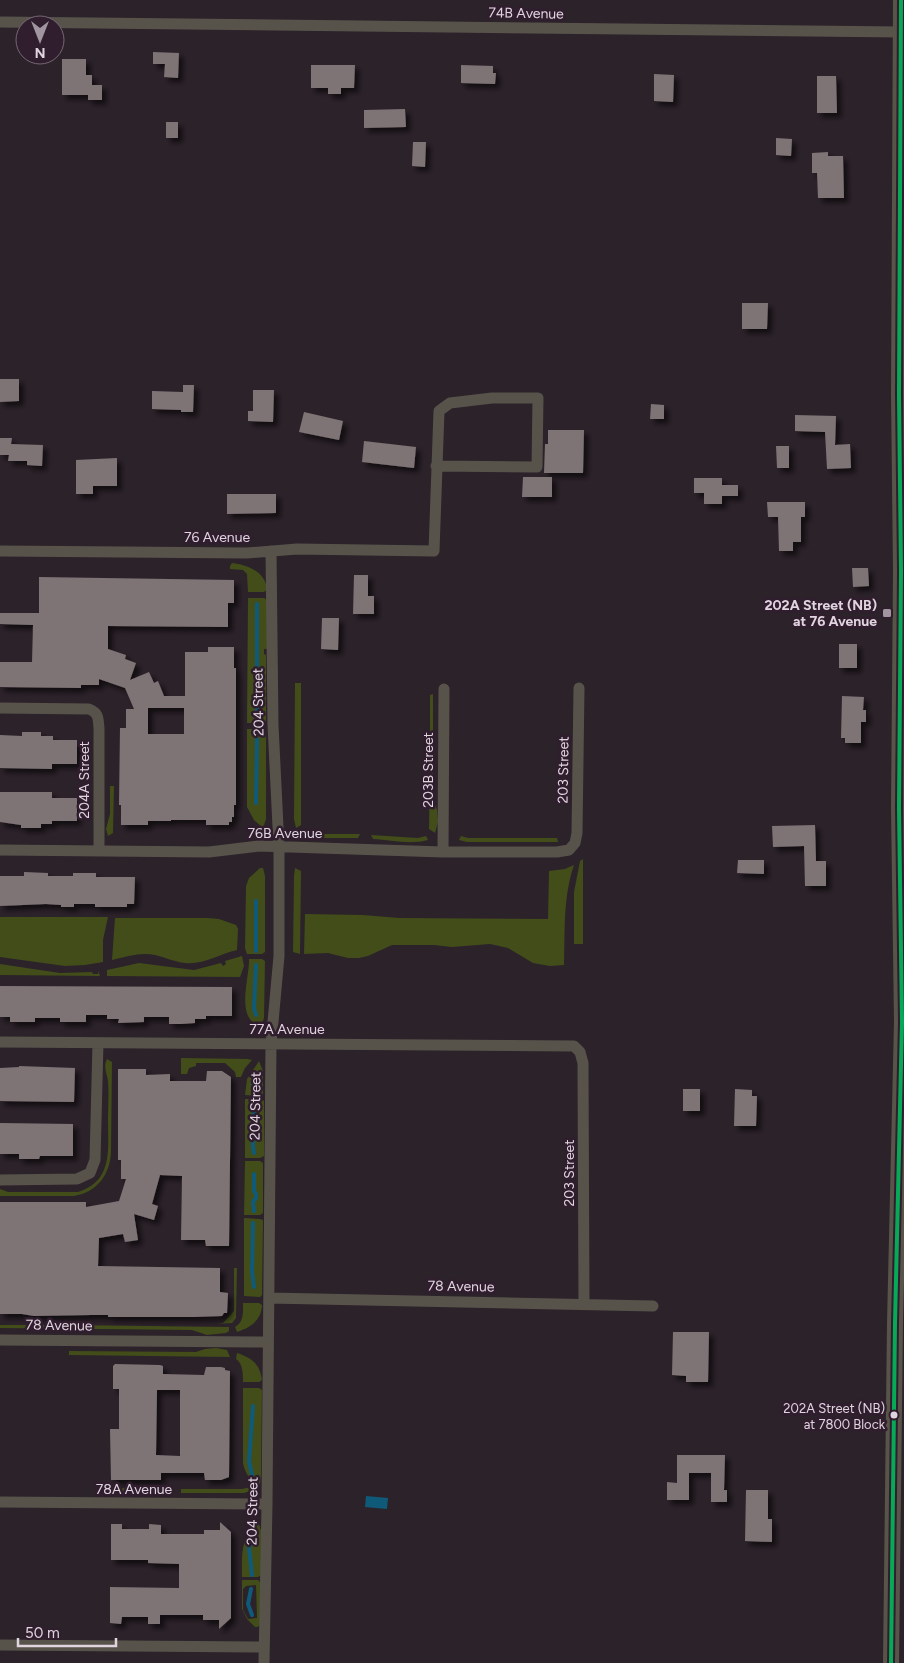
<svg xmlns="http://www.w3.org/2000/svg" width="904" height="1663" font-family="Figtree,sans-serif">
	<style>
		.green { fill: #424d1a; fill-rule: evenodd }
		.water { fill: #0f5a79 }
		.lines { fill: none; stroke-linecap: round; stroke-linejoin: round }
		.stream { stroke: #0f5a79; stroke-width: 4 }
		.building { fill: #7e7375; fill-rule: evenodd; filter: url(#shadow) }
		.minor { stroke: #57534b; stroke-width: 11 }
		.secondary { stroke: #585449; stroke-width: 16 }
		.bus-1-casing { stroke: #301e2e; stroke-width: 8 }
		.bus-1 { stroke: #06aa56; stroke-width: 4 }
		.poi-dot { fill: #a196a0; stroke: #301e2e; stroke-width: 2 }
		.bus-dot { fill: #e0d4df; stroke: #301e2e; stroke-width: 2 }
		.labels { text-anchor: middle; stroke-width: 5; stroke-linejoin: round; paint-order: stroke }
		.bus-label { font-size: 13px; fill: #e0d4df; stroke: #301e2e; text-anchor: end }
		.street-label { font-size: 14px; fill: #e0d4df; stroke: #301e2e }
		.poi-label { font-size: 14px; font-weight: bold; fill: #e0d4df; stroke: #301e2e; text-anchor: end }
	</style>
	<defs>
		<filter id="shadow"><feDropShadow dx="4.5" dy="4.5" stdDeviation="2.5" flood-color="#0009"/></filter>
	</defs>
	<rect width="100%" height="100%" fill="#2c222a"/>
	<path class="green" d="M232,563C248,565 266,572 267,590L264,592H248L247,574L243,570L230,569V566Z
		M248,598H264L267,600V649H264V654L266,655V721L263,723H247Z
		M295,683H301V825L296,828L294,819Z
		M433,694V759L430,751V695Z
		M247,729H263L266,731V819L263,828L254,820L247,807Z
		M433,765V799L437,810L438,822L435,833L429,829L430,773Z
		M110,786H114L113,833L108,836L106,829L110,814Z
		M305,830L316,834H360L358,838H313L303,835Z
		M371,835L418,838L426,836L428,840C411,845 390,840 373,839Z
		M461,836L468,838H557L558,842H467L459,840Z
		M583,859V944H574V892L580,861Z
		M574,865C563,897 565,931 564,965L550,966L533,963L508,948L490,944L452,947L434,945H392L368,956L359,958H348L328,953L304,954L305,914L363,915L399,918L548,919L549,871L565,869Z
		M260,868H263L265,876V952L262,954H247L245,948L246,886L249,878Z
		M295,868L301,871L300,954L293,952L294,876Z
		M0,917H108L103,940V962L85,965L65,966L0,957Z
		M115,918H208L219,919L236,925L238,929L237,950C220,954 203,965 185,963C174,962 165,957 155,955C141,952 126,957 112,960Z
		M242,956L244,966L240,977L107,976V970L139,963L194,970L221,963L223,966L226,964L225,961Z
		M249,959H262L265,961L264,1018L261,1026C234,1020 250,977 249,959Z
		M0,964L60,973L92,972L93,974H98V971L100,976L0,975Z
		M181,1058L247,1059L252,1060L245,1068L241,1077H236L235,1072L225,1063H196V1066L189,1068L187,1074H181Z
		M107,1059L112,1062L111,1152C110,1175 97,1192 74,1196H0V1189L8,1192H78C113,1181 108,1150 108,1120C108,1108 109,1094 108,1081C107,1073 103,1068 107,1059Z
		M259,1061L263,1071V1094L261,1096L245,1095L247,1079Z
		M245,1099H261L264,1101V1156L260,1158H245Z
		M245,1161H260L263,1163V1213L260,1215H244Z
		M244,1218L260,1219L263,1220L262,1295L260,1297L244,1296Z
		M234,1268H237L236,1318L232,1323L217,1324L223,1323L234,1311Z
		M243,1303H259L262,1305C261,1321 251,1327 237,1332L235,1327C244,1322 243,1312 243,1303Z
		M56,1323L67,1325L229,1327V1331L226,1333L207,1335L192,1330L0,1328V1325H49Z
		M216,1348L227,1350L230,1357L69,1355V1351L196,1352L205,1349Z
		M237,1353C252,1358 260,1364 262,1380L259,1382H243C243,1374 243,1364 236,1359Z
		M243,1388H259L262,1390L261,1474L260,1484C250,1483 245,1472 243,1463Z
		M251,1487L253,1490L244,1493H181V1489H242Z
		M123,1488L166,1489V1492H117Z
		M256,1524H259L261,1531V1575L258,1577H242C242,1557 240,1539 256,1524Z
		M242,1580H258L261,1583L260,1624L258,1627H255L247,1619L242,1609ZM256,1585L257,1618L248,1619L243,1610V1589L246,1586Z"/>
	<path class="water" d="M366,1496L388,1498L387,1509L365,1507Z"/>
	<g class="lines">
		<path class="stream" d="M257,717V604
			M256,803L257,739
			M256,901V951
			M256,1015L254,1008L256,965
			M255,1091L253,1085L256,1073
			M254,1153C252,1144 252,1115 255,1107
			M254,1174V1191L256,1194V1198L253,1202L254,1211
			M253,1223L252,1271L254,1287
			M252,1475L249,1461L253,1406
			M252,1575L249,1548L252,1538V1534
			M251,1589L248,1604L252,1615"/>
	</g>
	<path class="building" d="M153,52L179,53L178,78L164,77L165,64H153Z
		M62,59H86V75H92V85H102V100H88V95H62Z
		M311,65H355L354,88H341V94H328V88H311Z
		M461,65L493,66V73H496L495,84L461,83Z
		M654,74L674,75L673,102L654,101Z
		M817,76H836L837,113H817Z
		M405,109L406,127L364,128V110Z
		M166,122H178V138H166Z
		M776,138L792,139L791,156L776,155Z
		M413,142H426L425,167L412,166Z
		M828,152V156H843L844,198H818L817,173H812V153Z
		M742,303H768L767,329H742Z
		M0,379H19V401L0,402Z
		M183,385H194L193,412H181V410L152,409V391L183,392Z
		M253,390H274L273,422L248,421V411H253Z
		M651,404L664,405V419H650Z
		M304,412L343,421L339,440L299,432Z
		M795,415L836,416L835,445L850,444L851,468L827,469L825,432L795,431Z
		M548,430H584L583,473H544L545,444H548Z
		M0,438H12L11,444L43,445L42,466L27,465V461H8L9,455H0Z
		M364,441L416,447L414,468L362,462Z
		M776,446H789V468H777Z
		M117,458V486H93V494H76V460Z
		M523,477H552V497H522Z
		M694,478H722V485H738V496H722V504H704V493H694Z
		M227,494H276V513L227,514Z
		M767,502H805V517H801V542H793V551H779L778,517H768Z
		M852,568H868L869,586L853,587Z
		M354,575H368V596H374V614H353Z
		M39,577L234,580V603H228V627L108,626V649L126,655L125,659L136,663L130,680L149,672L154,683L158,681L164,696H185V652H208V647H234V668H236V805H234V817H232V822H229V825H206V820H171V821H148V825H121V805H119L120,728H126V709H134L125,688L99,679V685H81V688L0,687V662H32L33,625L0,624V613H39ZM148,708H184V734H148Z
		M322,618H339L338,650L321,649Z
		M839,644H857V668H839Z
		M842,696L864,697L863,710H866V722H861V743H845V738H841Z
		M22,732H41V736H53V740H77V764H52V769L0,768V735L22,736Z
		M0,792H52V798H77V821H52V824H41V828H21V825L0,822Z
		M815,825L816,861H826V886H805L804,846L773,847L772,826Z
		M738,860H764V874L737,873Z
		M24,872L48,873V876H73V873H96V877H135L134,904H127V907H95V904H74V907H61V905L46,904L0,906V876H24Z
		M0,986L232,987V1016H206V1019H195V1023L181,1024H169V1017H144V1022L118,1023L119,1019H107V1015H86V1022H60V1018H35V1022H10V1017H0Z
		M19,1066L75,1068L74,1102L0,1101V1068L19,1067Z
		M118,1069H146V1075L170,1074V1081H206L207,1071H222L231,1077L229,1246H206L205,1240H181L182,1176L160,1175L152,1204L158,1206L154,1220L134,1214L138,1240L125,1242L123,1234L99,1238L98,1266L220,1268V1292L228,1293L227,1313H224L222,1316L194,1317H108V1315H91L34,1316L22,1314H0V1202H86V1207L119,1201L126,1179H121V1160H118Z
		M683,1089H700V1111H683Z
		M735,1089L752,1090V1096H757L756,1126H734Z
		M0,1123L73,1124V1156H40L39,1159H19V1154H0Z
		M673,1332H709L708,1382H686V1376L672,1375Z
		M115,1364L160,1365L163,1366V1374L204,1375L206,1367H221L225,1368V1370L230,1371L229,1477L221,1480H205L204,1473H161V1480H111L110,1429H119V1389H113V1366ZM157,1390H180V1456L156,1455Z
		M677,1455H725L724,1490H727V1502H711V1473H689V1500H667V1482L677,1483Z
		M746,1490H768V1519H772V1542L745,1541Z
		M220,1522L231,1532V1618L219,1629V1620H203V1615H160V1624H148V1617H122L121,1624L110,1623V1587L179,1588V1564L148,1563V1560H111V1524H122V1529H149V1524L161,1525V1534H204V1530H220Z"/>
	<g class="lines">
		<path class="minor" d="M0,22L901,32
			M0,551L247,553L297,549L434,551L439,411L450,403L492,398H538L537,467L436,466
			M0,708L89,709C99,713 98,718 99,728V850
			M0,850L209,852L259,846L443,852H557L569,850L575,843L577,833L579,688
			M443,852L444,689
			M0,1042L574,1046L580,1052L583,1063L584,1304
			M0,1180L77,1179L90,1173L95,1160L98,1043
			M269,1298L653,1306
			M0,1340L268,1342
			M0,1502L267,1504
			M0,1645L264,1647
			M264,1663L267,1504L271,1044L279,956V847L273,725L271,551"/>
		<path class="secondary" d="M891,1663L895,1323L902,1022L899,808L901,570L899,395L901,0"/>
		<g class="bus-1-casing">
			<path id="bus-1" d="M891,1663L895,1323L902,1022L899,808L901,570L899,395L901,0"/>
		</g>
		<use href="#bus-1" class="bus-1"/>
	</g>
	<rect class="poi-dot" x="882" y="608" width="10" height="10" rx="2.5"/>
	<circle class="bus-dot" cx="894" cy="1415" r="4.5"/>
	<g class="labels">
		<g class="bus-label">
			<text x="885" y="1413">202A Street (NB)<tspan x="885" dy="16">at 7800 Block</tspan></text>
		</g>
		<g class="street-label">
			<text transform="translate(526 13) rotate(1)" y="5">74B Avenue</text>
			<text x="217" y="542">76 Avenue</text>
			<text transform="translate(258 702) rotate(-91)" y="5">204 Street</text>
			<text transform="translate(428 770) rotate(-90)" y="5">203B Street</text>
			<text transform="translate(563 770) rotate(-89)" y="5">203 Street</text>
			<text transform="translate(84 780) rotate(-90)" y="5">204A Street</text>
			<text x="285" y="838">76B Avenue</text>
			<text x="287" y="1034">77A Avenue</text>
			<text transform="translate(255 1106) rotate(-89)" y="5">204 Street</text>
			<text transform="translate(569 1173) rotate(-90)" y="5">203 Street</text>
			<text transform="translate(461 1286) rotate(1)" y="5">78 Avenue</text>
			<text transform="translate(59 1325) rotate(1)" y="5">78 Avenue</text>
			<text x="134" y="1494">78A Avenue</text>
			<text transform="translate(252 1511) rotate(-89)" y="5">204 Street</text>
		</g>
		<g class="poi-label">
			<text x="877" y="610">202A Street (NB)<tspan x="877" dy="16">at 76 Avenue</tspan></text>
		</g>
	</g>
	<g transform="translate(40 40) rotate(180)"><circle r="24" fill="#301e2e" stroke="#766775"/>
	<path d="M0-4L9 19L0 12L-9 19Z" fill="#a196a0"/>
	<text y="-8" font-size="14" font-weight="bold" text-anchor="middle" fill="#e0d4df">N</text>
	</g>
	<path d="M18 1638v8h98v-8" fill="none" stroke="#e0d4df" stroke-width="2.5"/>
	<text x="25" y="1638" font-size="15" fill="#e0d4df" stroke="#301e2e" stroke-width="4" paint-order="stroke">50 m</text>
</svg>
